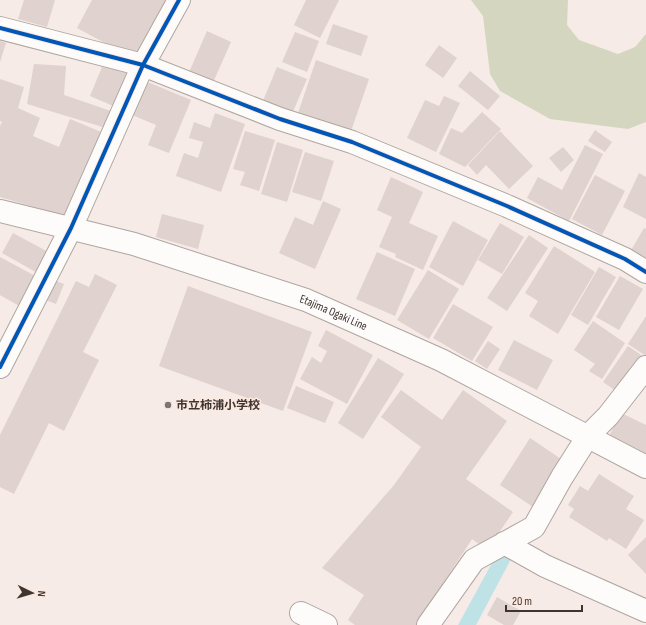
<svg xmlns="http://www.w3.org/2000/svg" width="646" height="625" font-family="'Sofia Sans Condensed','Noto Sans JP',sans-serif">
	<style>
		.green { fill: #d5d6c0 }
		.water { fill: #bfe2e7 }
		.building { fill: #e0d2ce }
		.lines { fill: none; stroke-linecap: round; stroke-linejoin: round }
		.minor-casing { stroke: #aea6a1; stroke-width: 24 }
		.major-casing { stroke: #aea6a1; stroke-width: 24 }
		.minor { stroke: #fefcfb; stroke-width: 22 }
		.major { stroke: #fefcfb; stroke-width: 22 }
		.cycleway-casing { stroke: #fce9e0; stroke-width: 6 }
		.cycleway { stroke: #0057b8; stroke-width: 4 }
		.poi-dot { fill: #7e7570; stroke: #fce9e0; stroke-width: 1.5 }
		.labels { text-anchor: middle; stroke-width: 3; stroke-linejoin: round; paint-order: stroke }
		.street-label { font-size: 12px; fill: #3e3531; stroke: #fce9e0 }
		.poi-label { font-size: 12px; font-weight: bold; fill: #3e3531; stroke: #fce9e0; text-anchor: start }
	</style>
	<rect width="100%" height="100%" fill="#f6ebe6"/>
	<path class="green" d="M471,0H568L567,25L579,40L618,54L635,47L646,34V122L628,129L550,119L500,91L490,74L483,16Z"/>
	<path class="water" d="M498,552L511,559L476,625H458Z"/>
	<path class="building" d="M24,0H55L47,27L18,19Z
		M92,0H176L142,63L77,28Z
		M306,0H339L320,38L294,25Z
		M333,24L368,36L361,56L326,44Z
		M207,31L231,42L211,87L187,77Z
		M295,32L319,41L307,72L282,62Z
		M0,41L6,43L0,62Z
		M439,45L457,58L443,78L425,65Z
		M316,60L369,79L349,137L296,119Z
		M104,62L133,75L118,108L90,96Z
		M34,64L66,66L64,95L111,111L106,128L27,104Z
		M277,67L307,79L289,121L260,108Z
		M470,71L500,96L488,110L458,86Z
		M0,79L24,87L18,108L40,118L33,136L59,147L70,119L106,134L71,218L0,197V126L2,122L0,121Z
		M145,81L191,100L169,153L148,145L156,125L132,115Z
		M444,96L460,103L436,152L407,138L425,100L439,106Z
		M482,112L501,129L465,167L439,154L451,128L462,133Z
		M215,113L245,124L221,192L176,176L184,153L198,158L203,142L189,138L194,122L210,128Z
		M595,130L612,142L605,152L588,141Z
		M245,131L275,140L259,191L240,185L245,172L233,169Z
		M500,131L533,166L509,189L486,165L477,175L468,165Z
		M277,142L303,150L287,202L261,194Z
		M585,145L603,154L569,221L527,198L538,177L562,190Z
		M563,147L574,160L561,172L549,158Z
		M305,152L334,161L321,201L292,192Z
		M639,173L646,177V219L623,207Z
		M595,175L625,191L602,235L572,219Z
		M391,177L423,192L409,223L438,236L423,270L395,257L396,254L379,247L392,217L377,210Z
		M323,201L341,209L315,269L279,253L295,217L313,225Z
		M162,214L204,225L198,249L156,237Z
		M453,221L488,240L463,286L429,267Z
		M500,223L524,237L502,274L478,260Z
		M644,228L646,229V264L629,254Z
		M13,233L52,254L41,275L2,253Z
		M529,235L548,248L507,311L487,298Z
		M554,246L595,272L558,334L529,316L538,301L525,293Z
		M377,252L415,269L395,316L356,299Z
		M0,257L39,278L23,308L0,295Z
		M599,267L616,277L588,325L571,315Z
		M428,270L459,289L429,339L397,320Z
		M95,274L117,285L83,352L99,360L64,431L49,423L14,494L0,487V435L76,281L89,287Z
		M620,276L643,289L619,330L596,317Z
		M48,278L64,284L56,304L40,298Z
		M188,286L312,332L283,411L159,366Z
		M453,304L493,327L472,361L433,338Z
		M646,316V356L628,344Z
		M593,321L625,343L602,379L589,371L595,364L574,350Z
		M326,330L373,355L347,404L300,379L312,357L321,363L327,351L318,346Z
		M514,340L553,360L537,390L498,370Z
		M488,341L500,349L487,369L475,361Z
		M628,346L644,357L619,393L603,382Z
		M378,358L404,374L363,439L338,423Z
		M296,386L334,402L325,423L287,408Z
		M401,390L442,420L463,390L507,421L466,479L513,512L487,550L472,539L416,625H355L348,620L364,595L322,568L394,485L421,447L381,417Z
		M621,413L646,425V454L609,436Z
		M530,438L567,463L536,509L500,485Z
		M599,474L634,496L626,509L644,520L626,549L609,538L607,541L569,517L574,509L568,505L580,486L588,491Z
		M646,537V574L628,555Z
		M497,597L521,611L513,625H504L487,615Z"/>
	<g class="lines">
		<g class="minor-casing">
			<path id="minor" d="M0,28L143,65L280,119L352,142L507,206L625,259L646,272
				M0,367L71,228L143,65L179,0
				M504,543L545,566L646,611
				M301,613L326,625
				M428,625L474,560L534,527L562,477L588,436L608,416L646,367"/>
		</g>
		<g class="major-casing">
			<g id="major">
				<path id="s1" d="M0,211L134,244L306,300L441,360L646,467"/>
			</g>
		</g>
		<use href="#minor" class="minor"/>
		<use href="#major" class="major"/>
		<g class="cycleway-casing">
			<path id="cycleway" d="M0,28L143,65L280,119L352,142L507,206L625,259L646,272
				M0,367L71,228L143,65L179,0"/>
		</g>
		<use href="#cycleway" class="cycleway"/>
	</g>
	<circle class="poi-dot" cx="168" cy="405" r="4"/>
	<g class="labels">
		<g class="street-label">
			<text dy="4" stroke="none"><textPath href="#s1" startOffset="349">Etajima Ogaki Line</textPath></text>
		</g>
		<g class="poi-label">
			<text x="176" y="409">市立柿浦小学校</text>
		</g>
	</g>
	<g transform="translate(32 593) rotate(95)" stroke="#fce9e0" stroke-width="3" paint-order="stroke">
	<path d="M0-3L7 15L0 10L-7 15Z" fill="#3e3531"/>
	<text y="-6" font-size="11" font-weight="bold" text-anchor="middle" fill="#3e3531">N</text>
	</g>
	<path d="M506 605v6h76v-6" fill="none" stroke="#3e3531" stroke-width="2"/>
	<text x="512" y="605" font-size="12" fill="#3e3531" stroke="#fce9e0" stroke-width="3" paint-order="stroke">20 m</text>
</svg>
